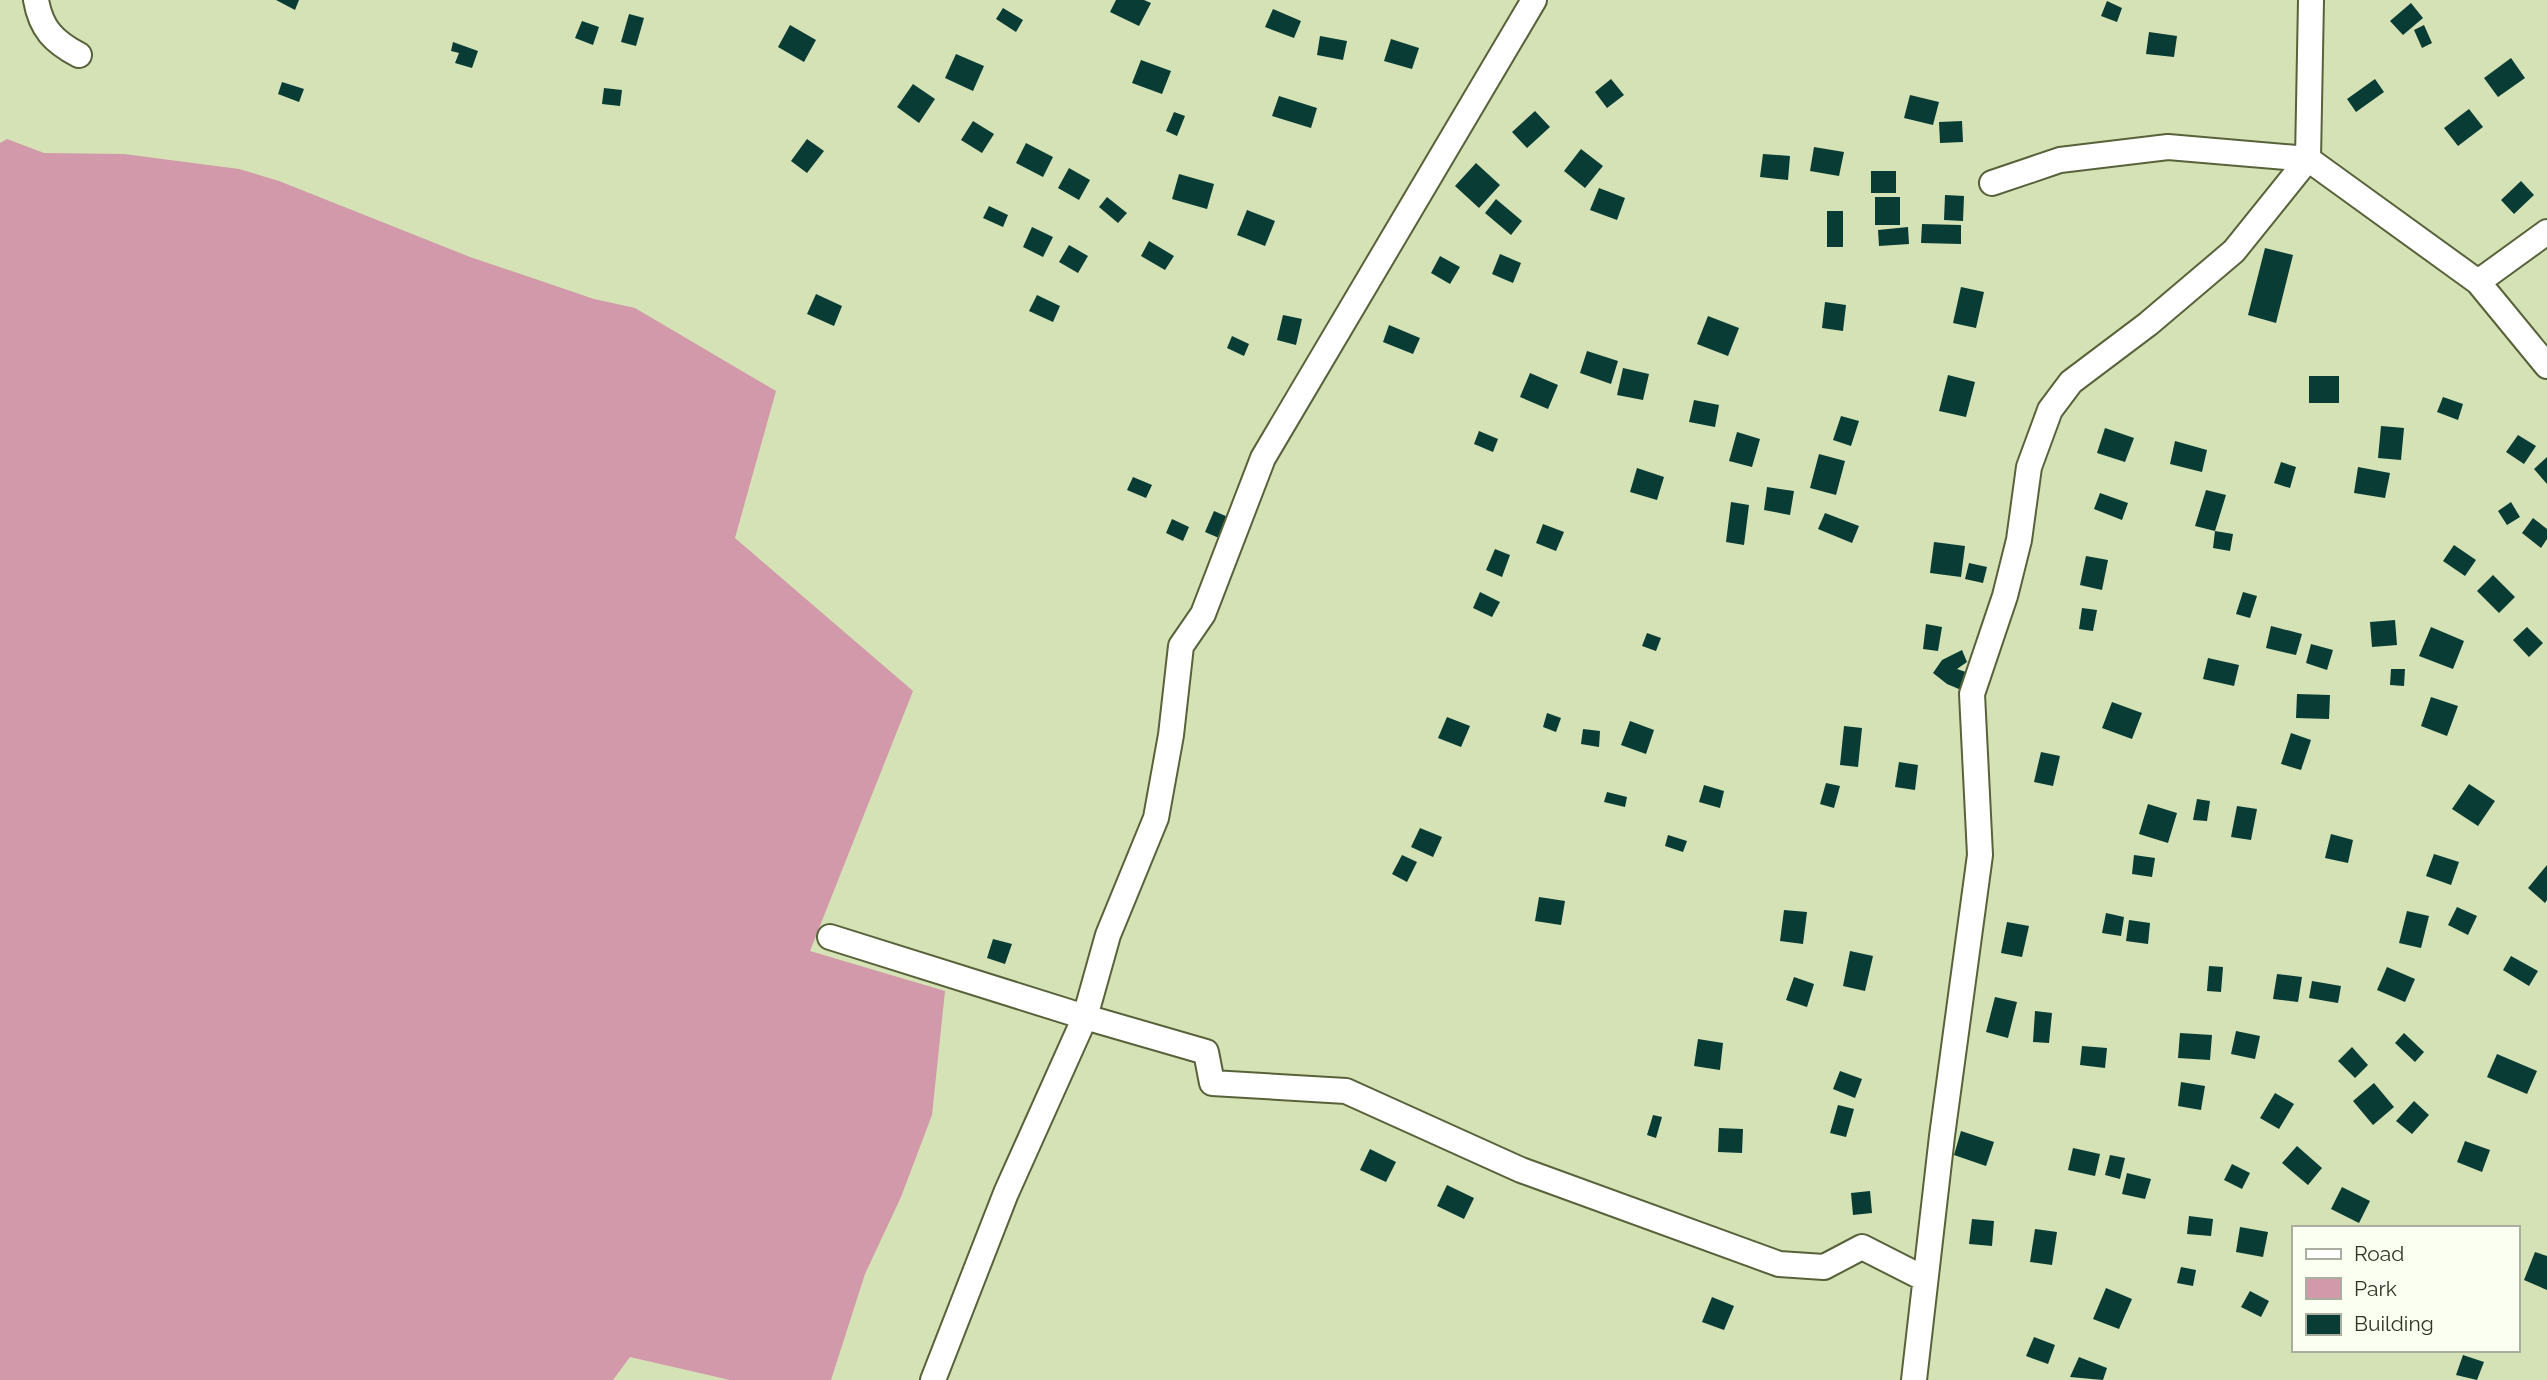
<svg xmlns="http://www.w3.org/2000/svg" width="2547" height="1380" font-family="Raleway,sans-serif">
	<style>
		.green { fill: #d199a9 }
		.building { fill: #093c35 }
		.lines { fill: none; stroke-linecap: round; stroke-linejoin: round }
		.minor-casing { stroke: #58623a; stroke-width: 28 }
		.minor { stroke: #fff; stroke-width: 24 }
	</style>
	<rect width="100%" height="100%" fill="#d5e2b5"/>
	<path class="green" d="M7,139L44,153L124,154L239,169L279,181L470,257L594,299L635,308L776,391L735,538L913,691L810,951L945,991L932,1115L901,1197L865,1274L831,1380H730L630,1357L613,1380H0V143Z"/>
	<path class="building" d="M276,0H299L295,10Z
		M1116,0H1144L1151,3L1139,26L1110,12Z
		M2107,1L2122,8L2117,22L2101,16Z
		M2411,3L2423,18L2403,35L2390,21Z
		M1003,8L1023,20L1016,32L996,19Z
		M1273,9L1301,21L1294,38L1265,27Z
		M629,14L644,18L636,46L621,42Z
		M582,21L599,27L593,45L575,38Z
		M790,25L816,40L804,62L778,47Z
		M2424,25L2432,43L2422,48L2414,30Z
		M2149,32L2177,36L2174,57L2146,54Z
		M1320,36L1347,41L1343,60L1317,55Z
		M1391,39L1419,48L1412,69L1384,61Z
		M453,42L478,51L472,68L455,63L459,53L451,51Z
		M956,54L984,66L973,91L945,78Z
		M2511,58L2525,78L2498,97L2484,78Z
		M1141,60L1171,71L1162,94L1132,83Z
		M1611,79L1624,95L1607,108L1595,92Z
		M2375,79L2384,92L2356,112L2347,99Z
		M282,82L304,89L299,102L278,94Z
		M913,84L935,99L919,123L897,107Z
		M604,88L622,90L620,106L602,104Z
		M1910,95L1939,102L1933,125L1904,118Z
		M1279,96L1317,108L1311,128L1272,116Z
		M2469,109L2483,127L2458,146L2444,128Z
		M1535,111L1550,127L1527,148L1512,132Z
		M1174,112L1185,116L1177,136L1166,131Z
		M973,121L994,134L982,153L961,140Z
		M1962,121L1963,142L1940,143L1939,122Z
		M807,139L824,151L807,173L791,161Z
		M1026,143L1053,157L1043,177L1016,163Z
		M1814,147L1844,152L1839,176L1810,171Z
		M1581,149L1603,166L1585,188L1564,171Z
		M1763,154L1790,156L1788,180L1760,177Z
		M1476,163L1500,185L1479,208L1455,186Z
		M1069,168L1090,180L1079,200L1058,188Z
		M1871,171H1896V193H1871Z
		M1179,174L1214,184L1207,209L1172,199Z
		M2521,181L2534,195L2514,214L2501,200Z
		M1599,188L1625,198L1617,220L1590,210Z
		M1945,195L1964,196L1963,221L1944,220Z
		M1107,197L1127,213L1118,223L1099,207Z
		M1875,197H1900V225H1875Z
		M1496,199L1522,221L1511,235L1485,213Z
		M989,206L1008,215L1003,227L983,218Z
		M1247,210L1275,221L1265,246L1237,235Z
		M1827,211H1843V247H1827Z
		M1922,224L1961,225V244L1921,243Z
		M1032,227L1053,237L1043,257L1023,247Z
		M1908,227L1909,244L1879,246L1878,230Z
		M1149,241L1174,256L1165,270L1141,256Z
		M1069,245L1088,256L1078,273L1059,262Z
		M2265,248L2293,255L2276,323L2248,315Z
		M1500,254L1521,263L1513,283L1492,274Z
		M1440,256L1460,267L1450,284L1431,273Z
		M1961,287L1984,292L1976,328L1953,323Z
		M816,294L842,306L834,326L807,314Z
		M1037,295L1060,306L1053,322L1029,311Z
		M1825,302L1846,305L1843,331L1822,328Z
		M1283,315L1302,319L1296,345L1277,340Z
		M1708,316L1739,328L1728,356L1697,344Z
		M1389,325L1420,338L1413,354L1383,342Z
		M1232,336L1249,344L1244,356L1227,348Z
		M1587,351L1618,361L1611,384L1580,373Z
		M1623,368L1649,374L1643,400L1617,395Z
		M1530,373L1558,385L1548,409L1520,397Z
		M1948,375L1975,382L1966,417L1939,411Z
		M2309,376H2339V403H2309Z
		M2443,397L2463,404L2458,420L2437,412Z
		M1694,400L1719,405L1715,427L1689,422Z
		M1841,416L1859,421L1851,446L1833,440Z
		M2381,426L2404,428L2401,460L2378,458Z
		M2105,428L2134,438L2125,462L2097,453Z
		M1479,431L1498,439L1493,452L1474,444Z
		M1737,432L1760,439L1752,467L1729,461Z
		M2518,435L2536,446L2524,464L2506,452Z
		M2175,441L2207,450L2202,472L2170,464Z
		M1819,454L1845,461L1836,495L1810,488Z
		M2547,457V484L2534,469Z
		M2281,462L2296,467L2290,488L2274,483Z
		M2358,467L2390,473L2385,498L2354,493Z
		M1637,468L1664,477L1657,500L1630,492Z
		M1133,477L1152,485L1146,498L1127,490Z
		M1767,487L1794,491L1790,515L1764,510Z
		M2206,490L2226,495L2215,531L2195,526Z
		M2100,493L2128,503L2122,520L2094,509Z
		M1731,502L1749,505L1744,545L1726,542Z
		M2511,502L2520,517L2507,525L2498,511Z
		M1214,511L1235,520L1226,541L1205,532Z
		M1825,513L1859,526L1852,543L1818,529Z
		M2533,518L2547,529V539L2541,548L2522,533Z
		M1172,519L1189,527L1183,541L1166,533Z
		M1543,524L1564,532L1556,551L1536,543Z
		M2215,531L2233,534L2230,551L2213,548Z
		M1934,542L1965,546L1961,577L1930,573Z
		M2454,545L2476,560L2465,576L2443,561Z
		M1495,549L1510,555L1502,577L1486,570Z
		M2086,556L2108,560L2102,590L2080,585Z
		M1969,563L1987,567L1983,583L1965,579Z
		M2493,575L2515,597L2499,613L2477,591Z
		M1480,592L1500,602L1492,617L1473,608Z
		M2243,592L2257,596L2250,618L2236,614Z
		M2082,608L2097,610L2093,631L2079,629Z
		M2395,620L2397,645L2372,647L2370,622Z
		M1926,624L1942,627L1938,651L1923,649Z
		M2271,626L2302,634L2296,655L2266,648Z
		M2431,627L2464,641L2453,669L2419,656Z
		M2527,627L2543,643L2529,657L2513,640Z
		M1647,633L1661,638L1656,651L1642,646Z
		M2311,644L2333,650L2327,670L2306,663Z
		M1962,650L1967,662L1957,669L1969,673L1966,692L1947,684L1933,673L1942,660Z
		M2208,658L2239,665L2234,686L2203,679Z
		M2391,669H2405L2404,686L2390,685Z
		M2297,694L2330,695L2329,719L2296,718Z
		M2431,697L2458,706L2447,736L2421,726Z
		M2112,702L2142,713L2132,739L2102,728Z
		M1547,713L1561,718L1556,732L1543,727Z
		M1447,717L1470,726L1461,747L1438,738Z
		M1630,721L1654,730L1646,754L1621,745Z
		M1844,726L1862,728L1858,767L1840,765Z
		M1583,729L1600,731L1599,747L1581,744Z
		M2291,733L2311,740L2301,770L2281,764Z
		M2041,752L2060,756L2053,786L2034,782Z
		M1899,762L1918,765L1915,790L1895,787Z
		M1826,783L1840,786L1834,808L1820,804Z
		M2469,784L2495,801L2478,826L2452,809Z
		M1704,785L1724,791L1720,808L1699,802Z
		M1607,792L1627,797L1625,807L1604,802Z
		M2197,799L2210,801L2207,821L2193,820Z
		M2148,804L2177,813L2168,843L2139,834Z
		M2237,806L2257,809L2251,840L2231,837Z
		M1420,828L1442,837L1433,857L1411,847Z
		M2331,834L2353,840L2348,863L2325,858Z
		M1668,835L1687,841L1683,852L1665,846Z
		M2434,854L2459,862L2451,885L2426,876Z
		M1402,855L1417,862L1407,882L1392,874Z
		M2134,855L2155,858L2152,877L2132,874Z
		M2547,865V900L2545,903L2528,888Z
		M1539,897L1565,901L1561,925L1535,921Z
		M2457,907L2477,916L2468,935L2448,925Z
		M1784,910L1807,912L1803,944L1780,941Z
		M2407,911L2429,916L2421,948L2399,943Z
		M2106,913L2124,917L2121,936L2102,933Z
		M2129,920L2150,923L2148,944L2126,941Z
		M2007,922L2029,926L2022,957L2001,953Z
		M993,939L1012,944L1005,964L987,958Z
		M1850,951L1873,956L1865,991L1843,986Z
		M2511,956L2538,971L2529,986L2503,970Z
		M2209,966L2223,967L2221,992L2207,991Z
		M2387,967L2415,979L2405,1002L2377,990Z
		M2277,974L2302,977L2298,1002L2273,999Z
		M1794,977L1814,984L1807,1007L1786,1000Z
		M2312,981L2341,986L2338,1003L2309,998Z
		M1995,997L2017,1002L2008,1038L1986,1032Z
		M2035,1011L2052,1013L2049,1043L2033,1042Z
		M2236,1031L2260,1036L2255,1059L2231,1054Z
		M2180,1033L2212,1035L2210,1060L2178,1058Z
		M2404,1033L2424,1052L2415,1062L2395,1043Z
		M1698,1039L1723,1043L1720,1070L1694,1066Z
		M2082,1046L2107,1048L2105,1068L2080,1065Z
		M2352,1047L2368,1065L2355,1078L2338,1061Z
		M2497,1054L2537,1071L2527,1094L2487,1077Z
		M1840,1071L1862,1079L1855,1098L1833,1089Z
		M2181,1082L2205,1086L2201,1110L2178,1106Z
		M2374,1083L2394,1107L2373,1125L2353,1101Z
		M2275,1093L2294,1104L2279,1129L2260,1118Z
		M2414,1101L2429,1115L2412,1134L2396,1121Z
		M1838,1105L1854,1109L1846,1137L1830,1133Z
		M1653,1115L1662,1117L1656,1138L1647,1135Z
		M1719,1128L1743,1129L1742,1153L1718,1152Z
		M1961,1131L1994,1142L1986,1166L1954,1155Z
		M2465,1141L2490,1150L2482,1172L2457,1162Z
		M2297,1146L2322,1168L2308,1185L2282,1163Z
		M2073,1148L2100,1154L2095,1176L2068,1170Z
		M1370,1149L1396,1162L1386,1182L1360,1170Z
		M2110,1155L2125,1158L2120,1179L2105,1175Z
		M2232,1164L2250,1173L2242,1189L2224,1180Z
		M2127,1173L2151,1179L2145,1199L2122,1194Z
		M1447,1185L1474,1198L1464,1219L1437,1206Z
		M2342,1187L2370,1201L2359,1223L2331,1209Z
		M1870,1191L1872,1213L1853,1215L1851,1193Z
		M2189,1216L2213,1219L2211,1236L2187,1234Z
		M1972,1219L1994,1221L1992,1246L1969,1244Z
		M2240,1227L2268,1232L2263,1257L2236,1252Z
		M2035,1229L2057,1232L2052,1265L2030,1262Z
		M2535,1252L2547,1256V1290L2524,1280Z
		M2181,1267L2196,1270L2193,1286L2177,1283Z
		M2106,1288L2132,1299L2119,1329L2093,1319Z
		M2250,1291L2269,1301L2261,1317L2241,1307Z
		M1712,1297L1734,1306L1724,1330L1702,1322Z
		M2034,1337L2055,1345L2048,1364L2026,1356Z
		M2463,1355L2484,1362L2477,1380L2456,1375Z
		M2079,1357L2107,1368L2103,1380L2070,1377Z"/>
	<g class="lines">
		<g class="minor-casing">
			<path id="minor" d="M36,0C41,29 54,42 79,55
				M1992,183L2060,160L2168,147L2308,159L2478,282L2547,366
				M2478,282L2547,232
				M830,937L1085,1017L1206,1052L1212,1083L1346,1091L1521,1170L1779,1264L1824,1267L1862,1247L1925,1279
				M933,1380L1006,1193L1085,1017L1108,935L1156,818L1171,735L1181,646L1203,614L1263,458L1534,0
				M1914,1380L1942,1136L1980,855L1972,694L2005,596L2019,540L2029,467L2050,410L2071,382L2148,324L2234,251L2308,159L2311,0"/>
		</g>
		<use href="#minor" class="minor"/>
	</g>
	<rect x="2292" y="1226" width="228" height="126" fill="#fbfff1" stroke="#aaae9f" stroke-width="2"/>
	<rect x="2306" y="1249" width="35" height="10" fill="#ffffff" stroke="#aaae9f" stroke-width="2"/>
	<text x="2354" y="1261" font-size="21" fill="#303523">Road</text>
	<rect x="2306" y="1278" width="35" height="21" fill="#d199a9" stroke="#aaae9f" stroke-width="2"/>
	<text x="2354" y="1296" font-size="21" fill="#303523">Park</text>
	<rect x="2306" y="1314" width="35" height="21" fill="#093c35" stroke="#aaae9f" stroke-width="2"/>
	<text x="2354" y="1331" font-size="21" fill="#303523">Building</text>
</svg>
